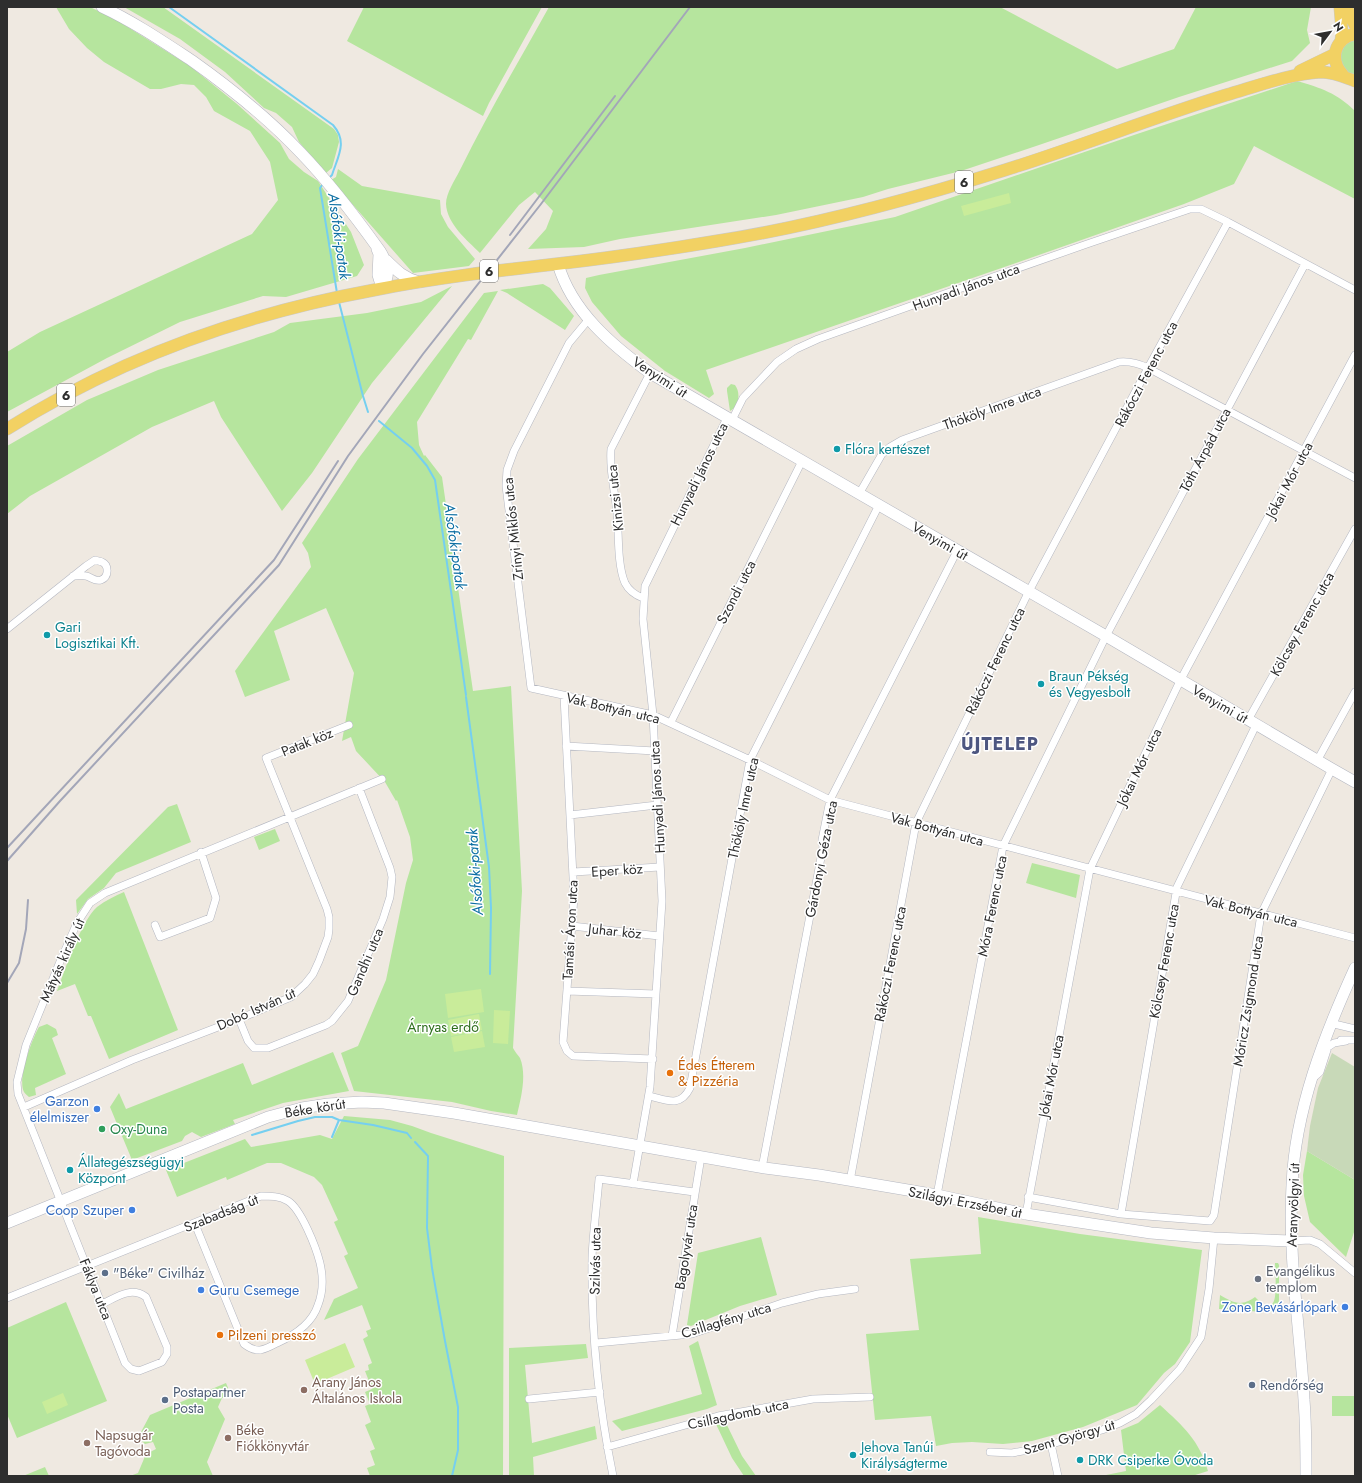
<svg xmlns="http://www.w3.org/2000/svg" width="1362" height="1483" font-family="Jost,sans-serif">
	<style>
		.green { fill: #b6e59e }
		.cemetery { fill: #c8d9b8 }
		.pitch { fill: #c9ec9a }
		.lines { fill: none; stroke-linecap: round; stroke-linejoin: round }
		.stream { stroke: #75cff0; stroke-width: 2 }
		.street-casing { stroke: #b4b7c1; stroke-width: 8 }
		.secondary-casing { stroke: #b4b7c1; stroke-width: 12 }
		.primary-casing { stroke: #c9c9c9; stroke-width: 13 }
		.street { stroke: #fff; stroke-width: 7 }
		.secondary { stroke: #fff; stroke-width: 11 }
		.primary { stroke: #f2d163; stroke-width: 12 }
		.rail { stroke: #a3a6b8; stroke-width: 2 }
		.culture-dot { fill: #0f9aa8; stroke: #fff; stroke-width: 1.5 }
		.food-dot { fill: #e8710a; stroke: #fff; stroke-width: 1.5 }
		.shop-dot { fill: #3f7fe0; stroke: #fff; stroke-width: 1.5 }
		.leisure-dot { fill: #2e9e5b; stroke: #fff; stroke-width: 1.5 }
		.service-dot { fill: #5c6f8a; stroke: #fff; stroke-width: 1.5 }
		.worship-dot { fill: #6b7280; stroke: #fff; stroke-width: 1.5 }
		.education-dot { fill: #8d6e63; stroke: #fff; stroke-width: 1.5 }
		.labels { text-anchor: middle; stroke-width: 3; stroke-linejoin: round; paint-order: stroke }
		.shield { fill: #fff; stroke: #6d6d6d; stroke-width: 1 }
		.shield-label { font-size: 13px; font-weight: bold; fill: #2e2e2e }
		.street-label { font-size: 14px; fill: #2e2e2e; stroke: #fff }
		.culture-label { font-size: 14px; fill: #0d838f; stroke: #fff; text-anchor: start }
		.park-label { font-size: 14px; fill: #2c6e1b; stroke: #fff }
		.food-label { font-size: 14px; fill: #c56008; stroke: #fff; text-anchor: start }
		.shop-label { font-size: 14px; fill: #366cbe; stroke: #fff; text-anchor: end }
		.leisure-label { font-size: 14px; fill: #27864d; stroke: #fff; text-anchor: start }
		.worship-label { font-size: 14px; fill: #5b616d; stroke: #fff; text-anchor: start }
		.service-label { font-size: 14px; fill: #4e5e75; stroke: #fff; text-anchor: start }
		.education-label { font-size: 14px; fill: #785e54; stroke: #fff; text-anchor: start }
		.water-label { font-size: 15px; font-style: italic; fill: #0d6fa3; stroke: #fff }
		.district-label { font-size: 18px; font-weight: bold; letter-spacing: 1px; fill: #4d5680; stroke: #fff }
	</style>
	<rect width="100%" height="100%" fill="#efe9e1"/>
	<path class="green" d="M56,7H90L115,19L190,66L237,104L280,143L289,159L304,172L318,181L351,232L364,265L357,276L286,297L263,296L180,322L107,358L7,412V352L40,332L252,234L278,200L270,162L250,131L214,111L206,97L194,85L181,84L161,89H150L104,62L87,48L69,29Z
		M124,7H163L334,129L338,135L339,142L332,168L326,173L299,142L292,127L276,113L264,108L225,72L180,39Z
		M364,7H542L489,103L483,116L347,41Z
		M549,7H1000L1117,69L1174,49L1196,7H1311L1307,30L1310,43L1292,61L1179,97L1042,144L961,171L888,189L863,197L776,215L620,239L584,247L528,249L546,229L553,211L535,192L519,205L480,253C467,240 447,224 446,204C446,193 455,180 460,170C487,115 519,61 549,7Z
		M1355,39V76L1351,75L1342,68C1339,49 1337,49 1355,39Z
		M1297,81C1321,88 1337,93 1355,111V199L1254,146L1234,184L1184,204L1016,263L706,370L714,394L709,398L665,371L621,336L592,302L585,288L586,278L599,275L745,248L895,217L1134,135Z
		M338,169L362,186L440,200L441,214L448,227L475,259L469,266L413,273L331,180L336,177Z
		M543,284L550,288L574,316L565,330L507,293L500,290Z
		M452,286L372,383L312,473L282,511L221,417L214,401L152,427L30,496L7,514V446L87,400L158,370L274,332L290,323L367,313L421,302Z
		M498,291L471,340L468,339L417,422L419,445L424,456L425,455L442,477L473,691L511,686L522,891L513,1048C515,1052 518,1055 520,1058C527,1075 521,1098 517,1115L491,1111L452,1102L354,1091L341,1053L358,1046L386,980L406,883L413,860L410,837L397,800L396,801L385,782L356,751L351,737L342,741L354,673L326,608L274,631L290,680L245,697L235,671L311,567L308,553L302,543L358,459L484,293Z
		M731,384L735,385C741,393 739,406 730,411L727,391V388Z
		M177,804L191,842L116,873L104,888L88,899L77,914L76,900L168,807Z
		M275,829L280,841L259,850L254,837Z
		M1032,863L1080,875L1076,898L1026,883Z
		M124,892L178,1030L109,1059L91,1016H88L75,984L57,991C65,970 81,921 97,907C106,900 115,896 124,892Z
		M47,1024L56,1029L58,1035L52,1038L66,1074L35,1088L36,1095L29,1097C27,1095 25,1094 24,1092C17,1079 32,1039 39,1027Z
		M333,1052L349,1091L283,1103L233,1120L235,1124L201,1137L192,1132L185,1136L182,1141L132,1160L110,1107L119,1093L126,1109L243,1063L252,1085Z
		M344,1116L390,1120L412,1126L431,1133L504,1156L503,1476H370L367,1468L375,1465L370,1451L375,1449L365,1425L371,1422L365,1406L370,1404L365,1392L372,1389L365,1371L369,1370L368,1365L372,1363L363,1339L368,1336L366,1331L371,1329L362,1305L324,1320L334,1299L358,1288L344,1256L348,1254L334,1222L338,1220L322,1185L314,1177L281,1163H267L227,1180L226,1177L177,1197L166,1170L245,1139L251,1147L320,1135L332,1139Z
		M1307,1151L1355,1180V1229L1346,1257L1310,1222L1304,1196L1303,1175Z
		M978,1217L1080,1234L1202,1250L1190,1342L1175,1364L1164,1373L1137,1405L1083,1427L1032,1441L1003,1444L972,1442L952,1443L936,1446L931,1416L875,1420L866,1334L919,1330L910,1259L981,1254Z
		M761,1237L777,1295L740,1306L691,1326L687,1325L698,1253Z
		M1275,1263H1278L1279,1265V1309L1271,1312H1264L1219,1309L1220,1295C1234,1303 1241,1307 1255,1297L1263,1305C1266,1305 1269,1306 1272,1304C1278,1299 1275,1271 1275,1263Z
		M66,1302L107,1401L17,1438L7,1414V1328Z
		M698,1341L717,1405L707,1409L622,1431L612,1421L702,1394L689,1346Z
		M586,1344L588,1358L525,1365L532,1443L595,1426L597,1439L533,1457L534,1476H509V1348Z
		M226,1383L231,1395L222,1398L218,1407L225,1419L207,1462L213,1476H130L138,1473L146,1454L156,1449L153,1442L145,1444L140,1439L141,1432L150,1415Z
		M1332,1396H1355V1416H1332Z
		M1160,1405C1184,1427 1199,1440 1208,1471L1192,1476H1101L1126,1471L1121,1430L1138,1423Z
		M725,1421L742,1456L756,1476H744L732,1458L715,1422Z
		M45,1467L49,1476H23Z"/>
	<path class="cemetery" d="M1332,1053L1355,1067V1180L1307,1151L1310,1126L1318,1088Z"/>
	<path class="pitch" d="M1009,193L1011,203L964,216L961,206Z
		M481,989L484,1012L448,1018L445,994Z
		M494,1010L510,1011L508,1044L493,1043Z
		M479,1014L482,1030L451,1036L448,1020Z
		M482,1031L485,1047L454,1052L451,1037Z
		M345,1343L355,1367L315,1384L305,1360Z
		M63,1393L68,1405L47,1414L42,1402Z"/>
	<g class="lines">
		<path class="stream" d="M169,7L333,125C348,142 338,156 332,175L329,178
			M323,184L320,188L337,293
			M339,302L363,396L368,412
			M379,421L412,448L427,466L435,480L466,695
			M466,697L489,867L491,908L490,974
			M252,1135L298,1121L315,1117H332L339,1120L373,1125L407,1133L411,1138
			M332,1137L339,1120
			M415,1142L428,1156L427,1228L432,1268L445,1341L458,1407V1450L452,1476"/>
		<g class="street-casing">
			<path id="street" d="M589,319L569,343L514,451L507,470L506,486L531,688L653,715L750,760L830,800L1355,938
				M732,420L743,398L777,362L796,349L818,339L933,298L1087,244L1190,209H1201L1228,222L1355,290
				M859,494L882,454L890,447L902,440L1119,362C1130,361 1138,363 1148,368L1355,478
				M643,598C635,595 629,591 625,583C617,565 619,533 617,513C615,491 609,470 611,449L650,373
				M7,629L86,566L95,560C97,561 100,561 102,562C109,565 109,577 101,580C95,582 91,577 86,576C82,575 77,576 73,576
				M564,696L574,897L563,1042L567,1051L573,1056L653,1059
				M1248,720L1355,529
				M671,722L802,461
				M566,746L655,751
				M1317,761L1355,692
				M570,815L657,805
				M573,872L660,867
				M155,925L160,937L210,918L216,898L201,852
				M572,926L659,936
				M567,991L656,994
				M239,1019L248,1041L254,1048H268L326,1025L332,1021L348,1001L383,919L390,897L392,877L390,868L359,788
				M1330,1023L1355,1029
				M1341,1040H1355
				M1312,1079L1320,1072L1328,1047L1334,1043L1346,1041
				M649,1096C667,1100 680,1108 690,1088L750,760L879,505
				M24,1107L132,1060L239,1019L291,997L305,984L313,974L319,961L328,937L329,929V917L327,909L266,758L349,725
				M762,1168L823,847L822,840L830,800L957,551
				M850,1181L916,823L1028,593L1148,368L1228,222
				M633,1184L650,1087L662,901L653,715L643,619L645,586L727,418
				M937,1195L1003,846L1106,636L1305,264
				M1028,1197L1121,1214L1210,1221L1214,1215L1216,1202L1261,914L1332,769
				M1026,1214L1090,869L1180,681L1355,355
				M1121,1214L1177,887L1256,725
				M1291,1241L1310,1240L1320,1244L1355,1273
				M7,1298L261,1196C270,1196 280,1196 288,1201C301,1209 316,1247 320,1263C323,1276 323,1292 318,1305C312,1324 295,1335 277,1343C264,1350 257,1354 244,1344L195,1224
				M102,1304C117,1297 131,1286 146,1297L167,1347V1354L162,1362L139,1371L131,1369L125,1363L18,1094L17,1082L26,1045L59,964L77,923L90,903L105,893L382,779
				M672,1336L701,1157
				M596,1343L692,1334L782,1303L818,1294L855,1289
				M529,1399L600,1392
				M1051,1444L1058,1476
				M607,1447L718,1416L813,1399L870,1397
				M990,1452L1012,1453L1034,1449L1102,1430L1120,1423L1136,1414L1151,1400L1180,1369L1201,1337L1209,1289L1214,1238
				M613,1476C599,1407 591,1329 592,1258C593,1232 597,1205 599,1179L694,1192"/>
		</g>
		<g class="secondary-casing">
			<path id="secondary" d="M102,7C134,22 162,41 191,60C229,87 267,117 300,152C329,182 355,216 380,251C388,264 391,275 382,288
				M377,249L379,254L378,275L382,288
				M386,260C397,271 404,278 419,282
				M558,264C572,312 612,345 650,373L1106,636L1332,769L1355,782
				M7,1223L268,1117L302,1108L328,1104L362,1102L384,1103L454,1113L765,1168L819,1175L937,1195L1026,1214L1151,1233L1214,1238L1291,1241
				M1306,1476C1306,1451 1306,1425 1304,1400C1300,1329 1288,1257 1292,1185C1295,1110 1324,1036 1355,968"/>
		</g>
		<g class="primary-casing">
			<path id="primary" d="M1340,7L1342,32L1341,41
				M1346,7L1355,25
				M1300,71L1335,54
				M1343,75C1329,60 1334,38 1355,34
				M7,429C119,358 244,314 374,290C435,278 495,271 556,264C610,258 664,250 717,241C813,226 912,199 1005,170C1079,147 1151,118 1226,95C1257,86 1289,74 1321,72C1334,72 1344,77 1355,81"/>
		</g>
		<use href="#street" class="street"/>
		<use href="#secondary" class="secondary"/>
		<use href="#primary" class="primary"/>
		<path class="rail" d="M510,235L615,96
			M7,848L274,560L338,461
			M7,861L60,801L279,565L348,456L423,354L541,204L690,7
			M7,983L19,963L26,929L28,900"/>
	</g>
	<g class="culture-dot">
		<circle cx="837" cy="449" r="4"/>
		<circle cx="47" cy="635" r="4"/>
		<circle cx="1041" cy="684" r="4"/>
		<circle cx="70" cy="1170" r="4"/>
		<circle cx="853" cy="1455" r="4"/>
		<circle cx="1080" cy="1460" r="4"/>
	</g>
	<g class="food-dot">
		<circle cx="670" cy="1073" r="4"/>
		<circle cx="220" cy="1335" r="4"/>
	</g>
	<g class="shop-dot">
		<circle cx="97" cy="1109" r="4"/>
		<circle cx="132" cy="1210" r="4"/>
		<circle cx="201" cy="1290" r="4"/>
		<circle cx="1345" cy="1307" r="4"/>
	</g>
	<circle class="leisure-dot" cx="102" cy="1129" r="4"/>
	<g class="service-dot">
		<circle cx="105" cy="1273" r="4"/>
		<circle cx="1252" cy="1385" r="4"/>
		<circle cx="165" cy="1400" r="4"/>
	</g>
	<circle class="worship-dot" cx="1258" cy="1279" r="4"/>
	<g class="education-dot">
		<circle cx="304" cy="1390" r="4"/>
		<circle cx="228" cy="1438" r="4"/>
		<circle cx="87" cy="1443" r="4"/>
	</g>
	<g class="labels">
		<g class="shield">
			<rect x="955" y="171" width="18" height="22" rx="3"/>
			<rect x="480" y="260" width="18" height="22" rx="3"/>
			<rect x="57" y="384" width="18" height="22" rx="3"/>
		</g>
		<g class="shield-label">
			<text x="964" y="187">6</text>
			<text x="489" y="276">6</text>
			<text x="66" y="400">6</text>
		</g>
		<g class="street-label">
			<text transform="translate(966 287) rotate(-20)" y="5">Hunyadi János utca</text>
			<text transform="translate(1146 374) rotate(-62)" y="5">Rákóczi Ferenc utca</text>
			<text transform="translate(660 377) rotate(33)" y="5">Venyimi út</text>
			<text transform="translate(992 408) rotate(-20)" y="5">Thököly Imre utca</text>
			<text transform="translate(1205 450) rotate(-62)" y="5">Tóth Árpád utca</text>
			<text transform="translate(699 474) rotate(-64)" y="5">Hunyadi János utca</text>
			<text transform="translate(1289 480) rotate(-62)" y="5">Jókai Mór utca</text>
			<text transform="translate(615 498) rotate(-96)" y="5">Kinizsi utca</text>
			<text transform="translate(513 529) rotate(-96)" y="5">Zrínyi Miklós utca</text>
			<text transform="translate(940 541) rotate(30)" y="5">Venyimi út</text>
			<text transform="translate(736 592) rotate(-63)" y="5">Szondi utca</text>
			<text transform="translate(1302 624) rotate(-61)" y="5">Kölcsey Ferenc utca</text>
			<text transform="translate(995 661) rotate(-64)" y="5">Rákóczi Ferenc utca</text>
			<text transform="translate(1220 704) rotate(30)" y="5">Venyimi út</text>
			<text transform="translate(613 708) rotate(13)" y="5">Vak Bottyán utca</text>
			<text transform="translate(307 742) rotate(-22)" y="5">Patak köz</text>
			<text transform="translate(1139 767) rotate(-64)" y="5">Jókai Mór utca</text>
			<text transform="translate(657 797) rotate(-93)" y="5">Hunyadi János utca</text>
			<text transform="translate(743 808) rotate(-78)" y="5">Thököly Imre utca</text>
			<text transform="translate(937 829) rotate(15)" y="5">Vak Bottyán utca</text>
			<text transform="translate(821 859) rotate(-79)" y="5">Gárdonyi Géza utca</text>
			<text transform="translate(617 870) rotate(-4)" y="5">Eper köz</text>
			<text transform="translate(992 906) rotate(-79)" y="5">Móra Ferenc utca</text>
			<text transform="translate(1251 911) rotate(14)" y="5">Vak Bottyán utca</text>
			<text transform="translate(570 930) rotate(-87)" y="5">Tamási Áron utca</text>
			<text transform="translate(615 931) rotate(6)" y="5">Juhar köz</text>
			<text transform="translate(62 960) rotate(-66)" y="5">Mátyás király út</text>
			<text transform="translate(1164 961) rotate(-80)" y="5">Kölcsey Ferenc utca</text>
			<text transform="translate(365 962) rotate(-67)" y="5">Gandhi utca</text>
			<text transform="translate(890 964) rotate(-79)" y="5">Rákóczi Ferenc utca</text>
			<text transform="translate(1248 1001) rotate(-81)" y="5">Móricz Zsigmond utca</text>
			<text transform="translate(256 1009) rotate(-24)" y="5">Dobó István út</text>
			<text transform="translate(1051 1076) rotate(-79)" y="5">Jókai Mór utca</text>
			<text transform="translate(315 1108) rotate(-9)" y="5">Béke körút</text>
			<text transform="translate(965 1202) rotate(11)" y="5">Szilágyi Erzsébet út</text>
			<text transform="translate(1293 1205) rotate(-88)" y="5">Aranyvölgyi út</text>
			<text transform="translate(221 1213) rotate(-22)" y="5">Szabadság út</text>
			<text transform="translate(686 1247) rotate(-81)" y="5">Bagolyvár utca</text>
			<text transform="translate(595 1261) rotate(-89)" y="5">Szilvás utca</text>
			<text transform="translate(96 1289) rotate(68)" y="5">Fáklya utca</text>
			<text transform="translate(726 1320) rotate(-17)" y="5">Csillagfény utca</text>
			<text transform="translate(738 1414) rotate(-12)" y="5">Csillagdomb utca</text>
			<text transform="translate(1069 1437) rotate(-16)" y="5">Szent György út</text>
		</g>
		<g class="culture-label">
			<text x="845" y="454">Flóra kertészet</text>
			<text x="55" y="632">Gari<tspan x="55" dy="16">Logisztikai Kft.</tspan></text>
			<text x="1049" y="681">Braun Pékség<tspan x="1049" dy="16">és Vegyesbolt</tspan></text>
			<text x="78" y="1167">Állategészségügyi<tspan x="78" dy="16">Központ</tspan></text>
			<text x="861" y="1452">Jehova Tanúi<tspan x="861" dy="16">Királyságterme</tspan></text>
			<text x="1088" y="1465">DRK Csiperke Óvoda</text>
		</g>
		<g class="park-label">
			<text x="443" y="1032">Árnyas erdő</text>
		</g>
		<g class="food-label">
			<text x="678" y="1070">Édes Étterem<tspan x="678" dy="16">&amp; Pizzéria</tspan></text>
			<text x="228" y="1340">Pilzeni presszó</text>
		</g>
		<g class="shop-label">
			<text x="89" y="1106">Garzon<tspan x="89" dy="16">élelmiszer</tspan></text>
			<text x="124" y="1215">Coop Szuper</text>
			<text x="209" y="1295" text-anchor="start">Guru Csemege</text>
			<text x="1337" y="1312">Zone Bevásárlópark</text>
		</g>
		<g class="leisure-label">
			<text x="110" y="1134">Oxy-Duna</text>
		</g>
		<g class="worship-label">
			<text x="1266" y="1276">Evangélikus<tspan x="1266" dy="16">templom</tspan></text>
		</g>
		<g class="service-label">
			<text x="113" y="1278">"Béke" Civilház</text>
			<text x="1260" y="1390">Rendőrség</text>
			<text x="173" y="1397">Postapartner<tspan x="173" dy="16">Posta</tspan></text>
		</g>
		<g class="education-label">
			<text x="312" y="1387">Arany János<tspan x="312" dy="16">Általános Iskola</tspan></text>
			<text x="236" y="1435">Béke<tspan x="236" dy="16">Fiókkönyvtár</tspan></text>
			<text x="95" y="1440">Napsugár<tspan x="95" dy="16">Tagóvoda</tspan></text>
		</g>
		<g class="water-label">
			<text transform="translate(339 236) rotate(82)" y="5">Alsófoki-patak</text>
			<text transform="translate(455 546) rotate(82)" y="5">Alsófoki-patak</text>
			<text transform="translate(475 872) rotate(-94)" y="5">Alsófoki-patak</text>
		</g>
		<g class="district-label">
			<text x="1000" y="750">ÚJTELEP</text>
		</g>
	</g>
	<rect width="1362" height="1483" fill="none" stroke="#2e2e2e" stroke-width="16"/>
	<g transform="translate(1330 32) rotate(58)" stroke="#ffffff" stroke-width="3" paint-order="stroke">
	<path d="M0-3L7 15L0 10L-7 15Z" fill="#2e2e2e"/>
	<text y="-6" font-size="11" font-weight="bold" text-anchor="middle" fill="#2e2e2e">N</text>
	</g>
</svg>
